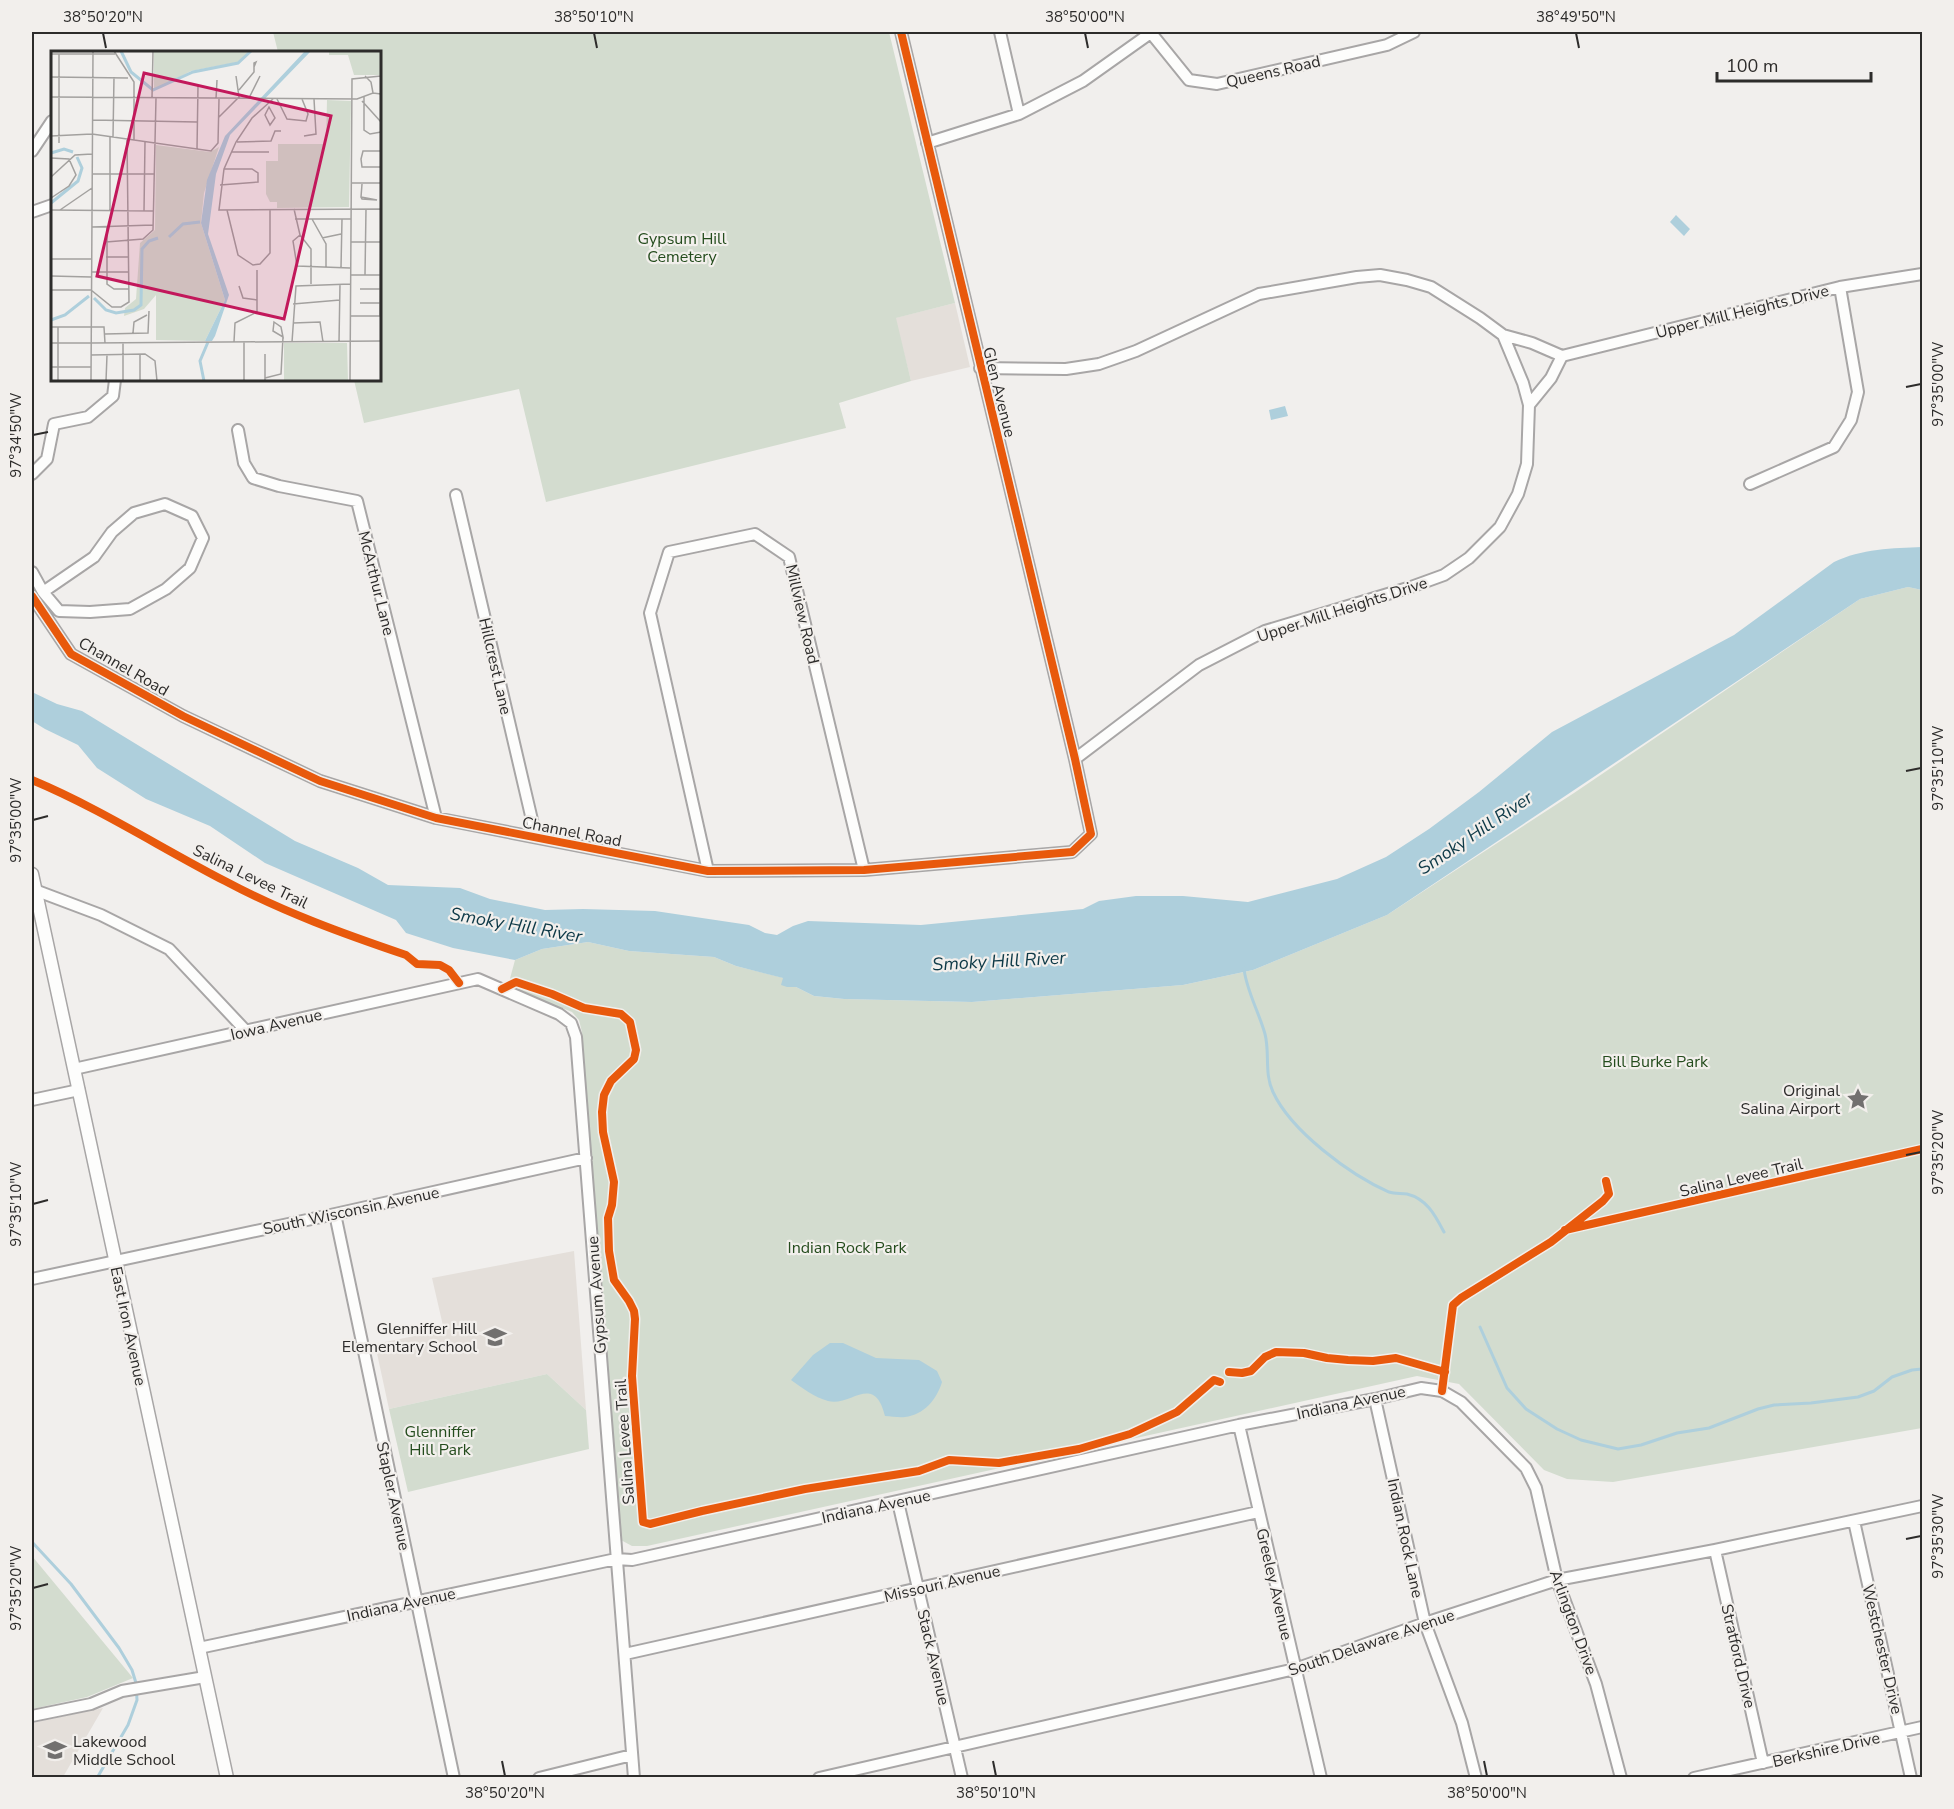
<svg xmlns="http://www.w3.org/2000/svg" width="1954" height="1809" font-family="'Nunito Sans',sans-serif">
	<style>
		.built { fill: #e4dfda }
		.green { fill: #d3dccf }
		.water { fill: #aecfdc }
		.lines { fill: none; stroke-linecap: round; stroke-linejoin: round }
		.stream { stroke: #aecfdc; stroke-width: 3 }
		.minor-casing { stroke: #a8a6a6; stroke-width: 14 }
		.tertiary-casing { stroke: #a8a6a6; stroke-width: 15 }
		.minor { stroke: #fdfdfc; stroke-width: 10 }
		.tertiary { stroke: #fdfdfc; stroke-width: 12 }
		.cycleway-casing { stroke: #f2efec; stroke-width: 11 }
		.cycleway { stroke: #e8590c; stroke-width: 8 }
		.ticks { fill: none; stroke: #2d2c2b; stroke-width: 2 }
		.labels { text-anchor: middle; stroke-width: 4.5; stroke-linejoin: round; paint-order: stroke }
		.street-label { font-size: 16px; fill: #2d2c2b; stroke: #f2efec }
		.park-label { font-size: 16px; fill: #244c1d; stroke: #f2efec }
		.poi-label { font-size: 16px; fill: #2d2c2b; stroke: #f2efec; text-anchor: end }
		.water-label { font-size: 18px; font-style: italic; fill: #0d3947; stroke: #f2efec }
		.inset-river { fill: none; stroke: #aecfdc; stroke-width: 3 }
		.inset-road { fill: none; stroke: #a3a19f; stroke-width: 1.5 }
		.view { fill: #c2185b; fill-opacity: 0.15; stroke: #c2185b; stroke-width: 3 }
		.inset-edge { fill: none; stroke: #2d2c2b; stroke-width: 3 }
		.neatline { fill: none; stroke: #2d2c2b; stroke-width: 2 }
		.ticks-label { font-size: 15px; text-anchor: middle; fill: #2d2c2b }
	</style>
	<rect width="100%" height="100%" fill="#f1efed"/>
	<path class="built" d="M955,303L970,367L911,381L895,318Z
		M574,1251L586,1410L547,1374L389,1409L375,1344L444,1330L432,1278Z
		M103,1708L63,1777H32V1723Z"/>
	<path class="green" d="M273,32H889L955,303L896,318L911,381L839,403L846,428L546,502L519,389L364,423L354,380H380V52H278Z
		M1908,587L1922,590V1428L1613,1482L1567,1479L1544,1470L1459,1384L1417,1376L647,1546H632L619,1539L582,1032L579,1020L572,1012L508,986L515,960L542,949L588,942L629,951L714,957L736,966L784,978L796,987L814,996L844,999L972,1002L1183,985L1253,970L1387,915L1574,793L1860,599Z
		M547,1374L586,1410L589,1449L408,1492L389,1409Z
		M32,1556L133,1678L87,1697L32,1709Z"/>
	<path class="water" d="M1676,215L1690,229L1684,236L1670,222Z
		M1285,406L1288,416L1271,420L1269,410Z
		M1922,547V590L1908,587L1860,599L1387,915L1253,970L1183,985L972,1002L844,999L814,996L796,987H787L781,985L783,978L736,966L714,957L629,951L588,942L542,949L515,960L453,948L406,933L396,920L265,863L210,826L146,799L97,768L78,745L45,729L32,721V692L57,704L82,711L295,841L358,868L388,885L460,888L490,899L545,910L583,909L655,911L749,925L765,933L777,935L793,926L808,921L921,925L1083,909L1099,901L1136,896H1183L1248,902L1337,879L1386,857L1429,829L1479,792L1552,732L1734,635L1834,562C1861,549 1893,548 1922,547Z
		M830,1343H843L876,1358L919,1360L937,1371L942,1382C937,1399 924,1415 905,1417C899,1418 891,1416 885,1416C874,1372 851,1407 828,1401C814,1397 802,1388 791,1380L813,1355Z"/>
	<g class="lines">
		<path class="stream" d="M1244,968C1245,987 1260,1015 1265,1034C1270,1053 1264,1073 1273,1092C1291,1131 1350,1175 1389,1192C1395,1194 1401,1193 1407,1194C1427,1199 1435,1215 1444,1232
			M1480,1327L1507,1388L1526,1409L1557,1429L1581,1440L1618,1449L1641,1445L1677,1433L1709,1428L1758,1409L1774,1405L1811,1403L1858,1397L1874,1391L1892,1377L1912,1370L1922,1369
			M32,1542L71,1584L119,1648L132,1670L136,1683L137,1700L128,1725L97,1778"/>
		<g class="minor-casing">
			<path id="minor" d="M1000,32L1019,114
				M1151,33L1189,80L1217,84L1387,45L1414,32
				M927,143L1019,114L1083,81L1152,32
				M32,151L52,121
				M32,212L52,205
				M1503,335L1532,343L1562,356L1551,378L1529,405
				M1562,356L1840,287L1922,274
				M980,368L1066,369L1099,364L1136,351L1259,294L1357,277L1380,275L1407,280L1431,287L1480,318L1503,335L1523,383L1529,405L1527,464L1518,494L1500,527L1469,558L1444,575L1411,587L1265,631L1199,665L1075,759
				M238,430L244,463L253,478L279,486L357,501L436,818
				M32,474L47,459L54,424L88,417L113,396L115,380
				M1750,484L1834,447L1851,420L1858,392L1840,287
				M456,495L536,837
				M165,504L192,516L203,538L190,568L166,589L130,609L90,612L59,611L43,592L94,557L112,532L134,513Z
				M32,572L43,592
				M32,596L71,654L183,716L320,781L436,818L708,871L864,870L1072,852L1091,834L1075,759L901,32
				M708,871L650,613L669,552L755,534L789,557L864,870
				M32,889L101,915L169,949L246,1031
				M74,1069L478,979L559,1014L571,1023L576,1037L634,1778
				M32,1100L79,1090
				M335,1214L454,1778
				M32,1279L335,1214L586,1158
				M1375,1399L1425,1623L1462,1723L1476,1778
				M1239,1425L1321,1778
				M898,1502L962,1778
				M1854,1521L1911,1778
				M1715,1550L1763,1763
				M199,1648L616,1559L632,1560L1239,1425L1375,1399L1421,1388L1442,1391L1461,1402L1526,1468L1536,1488L1557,1580L1596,1684L1621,1778
				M625,1654L1258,1512
				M32,1716L91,1704L122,1691L205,1677
				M539,1778L632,1755
				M819,1778L1295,1669L1425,1623L1557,1580L1715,1550L1922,1506
				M1694,1778L1922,1727"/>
		</g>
		<g class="tertiary-casing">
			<path id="tertiary" d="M32,874L227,1778"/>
		</g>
		<use href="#minor" class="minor"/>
		<use href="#tertiary" class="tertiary"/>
		<g class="cycleway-casing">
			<path id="cycleway" d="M32,596L71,654L183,716L320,781L436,818L708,871L864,870L1072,852L1091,834L1075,759L901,32
				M32,780C99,808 161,848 225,881C283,912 344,934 406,955L417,964L440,965L449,970L459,983
				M502,989L516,982L552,994L584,1008L621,1014L630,1022L636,1050L634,1059L611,1081L604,1095L602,1112L603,1132L614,1182L612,1205L608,1218L609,1251L614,1280L629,1301L634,1311L635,1319L632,1376L643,1522L650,1524L702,1511L805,1489L919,1471L949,1460L999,1463L1079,1449L1130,1434L1177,1412L1214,1380L1220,1382
				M1565,1230L1922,1149
				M1229,1372L1242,1373L1251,1371L1265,1357L1276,1352L1304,1353L1327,1358L1348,1360L1373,1361L1396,1358L1445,1372
				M1442,1391L1453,1305L1461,1298L1551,1242L1603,1201L1609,1194L1606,1181"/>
		</g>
		<use href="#cycleway" class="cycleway"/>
	</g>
	<path class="ticks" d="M103,33L106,48M594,33L597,48M1085,33L1088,48M1576,33L1579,48M1906,387L1921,384M33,435L48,432M1906,771L1921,768M33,820L48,816M1906,1155L1921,1152M33,1204L48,1200M1906,1539L1921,1536M33,1588L48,1584M502,1761L505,1776M993,1761L996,1776M1484,1761L1487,1776"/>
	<defs>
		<g id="sight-bare" transform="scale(1.8)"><path d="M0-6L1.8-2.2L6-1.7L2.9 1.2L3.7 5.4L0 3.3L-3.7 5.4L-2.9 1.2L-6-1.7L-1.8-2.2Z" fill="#72706f" stroke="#f2efec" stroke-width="2.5" paint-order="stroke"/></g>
		<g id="school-bare" transform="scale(1.8)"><path d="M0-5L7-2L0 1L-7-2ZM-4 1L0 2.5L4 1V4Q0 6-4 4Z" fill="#72706f" stroke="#f2efec" stroke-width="2.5" paint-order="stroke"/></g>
	</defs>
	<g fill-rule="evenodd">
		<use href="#sight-bare" x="1858" y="1099"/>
		<use href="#school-bare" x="495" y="1337"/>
		<use href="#school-bare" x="55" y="1750"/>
	</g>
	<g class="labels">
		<g class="street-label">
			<text transform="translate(1273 71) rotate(-13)" y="6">Queens Road</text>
			<text transform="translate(1742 311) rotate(-14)" y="6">Upper Mill Heights Drive</text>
			<text transform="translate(1000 392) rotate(76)" y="6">Glen Avenue</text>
			<text transform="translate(377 583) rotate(76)" y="6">McArthur Lane</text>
			<text transform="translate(1342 609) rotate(-18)" y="6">Upper Mill Heights Drive</text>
			<text transform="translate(803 614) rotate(77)" y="6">Millview Road</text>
			<text transform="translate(124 666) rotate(30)" y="6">Channel Road</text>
			<text transform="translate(496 666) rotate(77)" y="6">Hillcrest Lane</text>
			<text transform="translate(572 831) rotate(11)" y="6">Channel Road</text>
			<text transform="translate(251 876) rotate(26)" y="6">Salina Levee Trail</text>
			<text transform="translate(276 1024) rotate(-13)" y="6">Iowa Avenue</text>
			<text transform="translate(1741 1177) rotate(-13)" y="6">Salina Levee Trail</text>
			<text transform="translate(351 1210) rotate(-12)" y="6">South Wisconsin Avenue</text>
			<text transform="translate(596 1295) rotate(-94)" y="6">Gypsum Avenue</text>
			<text transform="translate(129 1326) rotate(78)" y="6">East Iron Avenue</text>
			<text transform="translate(1351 1402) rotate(-12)" y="6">Indiana Avenue</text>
			<text transform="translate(624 1442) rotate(-94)" y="6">Salina Levee Trail</text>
			<text transform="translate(394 1496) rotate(78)" y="6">Stapler Avenue</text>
			<text transform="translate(876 1506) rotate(-12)" y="6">Indiana Avenue</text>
			<text transform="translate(1406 1538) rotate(78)" y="6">Indian Rock Lane</text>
			<text transform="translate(942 1583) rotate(-13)" y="6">Missouri Avenue</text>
			<text transform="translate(1275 1584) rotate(77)" y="6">Greeley Avenue</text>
			<text transform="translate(401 1604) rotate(-12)" y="6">Indiana Avenue</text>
			<text transform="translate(1574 1622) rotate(70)" y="6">Arlington Drive</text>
			<text transform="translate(1371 1642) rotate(-19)" y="6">South Delaware Avenue</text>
			<text transform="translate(1883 1649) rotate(77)" y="6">Westchester Drive</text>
			<text transform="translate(1739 1656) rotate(77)" y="6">Stratford Drive</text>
			<text transform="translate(934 1657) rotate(77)" y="6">Stack Avenue</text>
			<text transform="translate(1826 1749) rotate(-13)" y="6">Berkshire Drive</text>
		</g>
		<g class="park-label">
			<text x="682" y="244">Gypsum Hill<tspan x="682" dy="18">Cemetery</tspan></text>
			<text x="1655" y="1067">Bill Burke Park</text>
			<text x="847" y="1253">Indian Rock Park</text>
			<text x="440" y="1437">Glenniffer<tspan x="440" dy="18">Hill Park</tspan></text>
		</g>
		<g class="poi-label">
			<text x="1840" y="1096">Original<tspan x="1840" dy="18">Salina Airport</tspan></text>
			<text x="477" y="1334">Glenniffer Hill<tspan x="477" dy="18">Elementary School</tspan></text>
			<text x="73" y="1747" text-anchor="start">Lakewood<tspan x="73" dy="18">Middle School</tspan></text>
		</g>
		<g class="water-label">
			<text transform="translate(1475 833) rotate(-34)" y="6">Smoky Hill River</text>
			<text transform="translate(516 925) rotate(10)" y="6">Smoky Hill River</text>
			<text transform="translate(999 961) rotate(-3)" y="6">Smoky Hill River</text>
		</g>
	</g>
	<g transform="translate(51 51)">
		<rect width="330" height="330" fill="#f1efed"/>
		<path d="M103,0H202L187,11L140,20L103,39ZM278,0H330V24H303L297,4H278ZM276,49L300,50L298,156L226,157V151H219L215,143V110H227V93H275ZM105,94L159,101L168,96L153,142L150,172L174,249L154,290L105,289V244L93,258L73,265L74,257L85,248L89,192L104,179ZM233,292H296L297,330H233Z" fill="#d3dccf"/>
		<path d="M254,0H260L179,84L165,123L157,183L178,244L164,285L161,290H154L174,249L150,172L156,129L174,85Z" fill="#aecfdc"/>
		<path class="inset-river" d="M70,0L80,21L102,39L142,21L187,12L200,0M0,102L13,98L22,101M0,152L27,130L31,117L26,106M118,186L132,173L149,171M43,247L55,259L65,262L83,259L90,254L91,198L98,190L107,187M0,269L14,264L38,245M153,330L149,310L157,291"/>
		<path class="inset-road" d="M63,0L83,31V89M0,3H42M42,3H64M314,25L320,31L322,42M0,26L77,27M188,39L203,21V12L205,11L203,16M0,46L306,48L322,42L330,43M313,46V79L319,83L330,81M101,47L102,0M198,47L209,25M165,48L166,29M222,48L201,67L185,91L173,118L168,159L330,158M226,48L236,68L255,70L257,63L251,48M311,50L330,71M218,56L224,67L219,74L214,64ZM168,66L188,46L185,25M41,69L146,71M0,85L41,83L160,100L167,92L168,48M253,85L265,83L263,48M62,86L63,26M186,91L220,90L224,80H230M8,92V3M146,98L147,35M330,100H312L310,108L311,116H330M180,101H218M0,107L18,108L25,124L18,135L0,147M41,123H103M0,126L24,104L41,103M300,132H330M169,134L207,131V122L201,118H173M310,146L326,149L311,148L310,146L311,133M243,158L249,184L260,198V233M0,159L103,160M9,159L41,137M176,159L187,204L202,214L209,213L219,202V158M59,160V86M93,160L94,91M244,168H300M261,168L275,193V217M41,176L102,174M56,176V233L63,238H78M249,184L242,190L246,215L299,217M271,187L290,183M55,191L92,188L102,179L105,47M300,191H329M55,206H78M0,208H40M290,217L291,168M40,221H78M299,224H329M314,224L315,158M0,225L40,226M188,235L192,247L206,249M309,238H329M0,239H40L61,256H70L78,251L76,88M309,252H329M242,253L289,249M299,265H329M329,265L330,158M223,271L230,276L232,286L222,280ZM242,272L269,271L272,291M0,276H53L54,292M82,282L83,271L96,264M54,283L97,282L98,260M183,291L184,272L206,261V219M241,291L245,235L299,233M288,291L289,233M0,292H40M40,292L330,290M214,303V329M40,304L94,303L104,310L106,330M0,316H40M214,327L230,323L232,286M7,330V276M40,330L42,0M55,330L56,304M72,330V292M89,330V303M193,330V291M299,330L301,28L330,25"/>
		<path class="view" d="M93,22L280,65L233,268L46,225Z"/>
		<rect width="330" height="330" class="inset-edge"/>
	</g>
	<rect width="1954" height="1809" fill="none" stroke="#f2efec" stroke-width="66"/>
	<path d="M1717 72v9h154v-9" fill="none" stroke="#2d2c2b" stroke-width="3"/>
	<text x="1726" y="72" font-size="18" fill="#2d2c2b" stroke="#f2efec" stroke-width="4.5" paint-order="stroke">100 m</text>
	<rect x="33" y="33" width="1888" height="1743" class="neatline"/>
	<g class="ticks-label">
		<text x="103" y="22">38°50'20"N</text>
		<text x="594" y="22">38°50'10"N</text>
		<text x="1085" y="22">38°50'00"N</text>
		<text x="1576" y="22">38°49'50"N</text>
		<text transform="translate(1938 384) rotate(-90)" y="5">97°35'00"W</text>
		<text transform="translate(16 435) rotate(-90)" y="5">97°34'50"W</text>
		<text transform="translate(1938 768) rotate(-90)" y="5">97°35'10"W</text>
		<text transform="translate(16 820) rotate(-90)" y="5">97°35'00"W</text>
		<text transform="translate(1938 1152) rotate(-90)" y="5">97°35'20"W</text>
		<text transform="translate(16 1204) rotate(-90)" y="5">97°35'10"W</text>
		<text transform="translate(1938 1536) rotate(-90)" y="5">97°35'30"W</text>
		<text transform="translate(16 1588) rotate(-90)" y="5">97°35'20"W</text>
		<text x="505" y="1798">38°50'20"N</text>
		<text x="996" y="1798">38°50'10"N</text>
		<text x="1487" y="1798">38°50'00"N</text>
	</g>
</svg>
